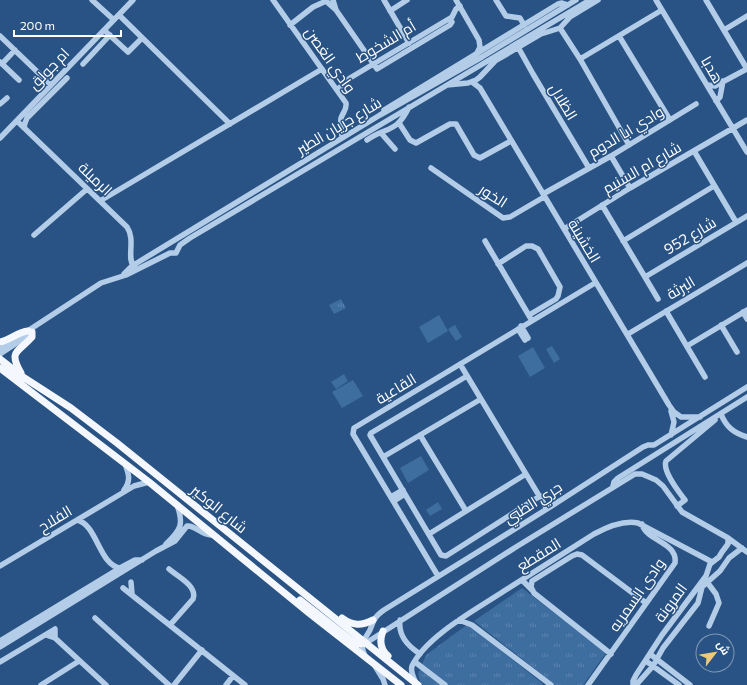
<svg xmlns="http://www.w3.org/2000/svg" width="747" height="685" font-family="Commissioner,Cairo,sans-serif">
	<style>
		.grass { fill: url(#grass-tufts) }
		.pitch { fill: #3e6da0 }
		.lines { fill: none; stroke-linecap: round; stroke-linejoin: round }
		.minor { stroke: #b3cce7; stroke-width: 5.5 }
		.major { stroke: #f4f8fe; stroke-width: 7 }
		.labels { text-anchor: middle; stroke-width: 3; stroke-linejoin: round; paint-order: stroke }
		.street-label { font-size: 15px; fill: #fff; stroke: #295384 }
	</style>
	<defs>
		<pattern id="grass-tufts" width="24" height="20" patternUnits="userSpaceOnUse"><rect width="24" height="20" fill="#3e6da0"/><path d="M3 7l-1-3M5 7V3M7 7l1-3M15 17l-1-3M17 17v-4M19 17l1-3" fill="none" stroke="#5b83ae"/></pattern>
	</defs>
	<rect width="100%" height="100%" fill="#295384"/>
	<path class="grass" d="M341,299L346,308L334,314L329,305Z
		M522,588L606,653L583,685H555L474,621Z
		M468,624L543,684L542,685H421L418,674L426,655Z"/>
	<path class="pitch" d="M439,315L448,331L428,343L419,327Z
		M455,325L462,337L456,341L448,329Z
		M552,346L560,359L554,363L546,349Z
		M533,347L545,368L530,377L518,356Z
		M344,374L348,381L336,389L331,382Z
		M353,380L363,396L342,408L332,392Z
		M421,456L429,470L408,483L400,468Z
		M438,502L442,509L430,516L426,510Z"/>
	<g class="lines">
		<path class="minor" d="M92,0L114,20
			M273,0L346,103C347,110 343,112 341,118C340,124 342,132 342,138
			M333,0L336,10
			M384,0L409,43
			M456,0L479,40L480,47L477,53
			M496,0L506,16L520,18L524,25
			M656,0L747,152
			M706,0L747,69
			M327,2L336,10L377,69L450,25L452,22L450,19
			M390,11L407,0
			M119,15L230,124
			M290,25L313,7L324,2
			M560,28L580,59L629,145
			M104,30L128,52L142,38
			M724,30L747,16
			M0,36L51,85
			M619,36L670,120
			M518,47L533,74L589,168
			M580,59L662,10
			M0,62L19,80
			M2,64L15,50
			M83,64L110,35
			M472,82L480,88L669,405L674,412L681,417H700
			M447,85L468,83L476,80L480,77L495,61L541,34L560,28L570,17L598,0
			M708,85L715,86L747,69
			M337,90L350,78L452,17L456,9L460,6
			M716,101L720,97L723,81
			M0,104L7,98
			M384,110L558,4L562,3L568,5
			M17,121L127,227C136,240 126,258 134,267
			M399,123L410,140L416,143L450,124H456L474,155L480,158L511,141
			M24,128L25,123L27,118L67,78
			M381,133L395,149
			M0,138L133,0
			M367,140C387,126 396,134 409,107
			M694,151L736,222
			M611,156L630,188
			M431,168L503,218L510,217L544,197
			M543,194L611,156L696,104
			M100,201L322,69
			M602,205L658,299
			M564,229L630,188L747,120
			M34,235L87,189
			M485,241L531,319
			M623,241L714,186
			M498,264L526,246H532L538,249L560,287L558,296L556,299L529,315
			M124,274L132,266L380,115L482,57L576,0
			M645,277L747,216
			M666,311L705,377
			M743,312L747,319
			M721,325L737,352
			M521,326L528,338
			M518,329L525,340
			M628,334L747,263
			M687,346L747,310
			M0,349L101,283L126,275L170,253H176L180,245L190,238L590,0
			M0,354L32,333
			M460,364L547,509
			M467,376L371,433L370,435L441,555L446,556L540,496
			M671,411L674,422L671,435
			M721,414C726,427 734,433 747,437
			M420,435L466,511
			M383,457L481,399
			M613,486L614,482L618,478L747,397
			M124,490C131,481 129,474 125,464
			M391,497L403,490
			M394,501L405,494
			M677,506L685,500C679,492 662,471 666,461L715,420
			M77,520C97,524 99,565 120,568
			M429,534L526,474
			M166,544C181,530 184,524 177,505
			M0,566L134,486L149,482
			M169,569C177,576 198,586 193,599L170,625
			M438,576L353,434L354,428L595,283
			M522,580L533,591
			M131,582L132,594
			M707,582L716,594L719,603L709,626
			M123,588L245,685
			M95,618L169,685
			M400,620C398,636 408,646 420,654
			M459,620L472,625L551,685
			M46,635L55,638L106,685
			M0,641L120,568L135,560H142
			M366,643L516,547L635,474H642L656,480L663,486L682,512L728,538L747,552
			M0,647L156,551L175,541L187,526C196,525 201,536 214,535
			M611,654L534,593L531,587L532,581L572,556L577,554L582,555L646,603
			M650,654L690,685
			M365,656C359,643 364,641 370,630C374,620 374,617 384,610L547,509L643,447L648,445H654L747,387
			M646,661L679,685
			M0,662L55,629V638
			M415,662L445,685
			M375,666L383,679L385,685
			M416,683C414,678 410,672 412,666C426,636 477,609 504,591C534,572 564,553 594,534C607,527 624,520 638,523L712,562
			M41,685L79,661
			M174,685L202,650
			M226,685L233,676
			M588,685L675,563C678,542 646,541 642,524
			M633,685V681L636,675L662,635L706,576L710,564L719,557L722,552L728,544V538
			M636,685L653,666L663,648L698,603L702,587L720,571L729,558L742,548"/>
		<path class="major" d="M0,342C10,340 18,332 28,331
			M0,359L23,377L71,408L117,443L418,685
			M0,368L149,482L309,613L401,685
			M21,373C8,350 18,353 32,337V332
			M300,600L352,641L359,644L366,643
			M342,618C353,626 361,626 373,620
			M383,631C379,641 380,649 388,656"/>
	</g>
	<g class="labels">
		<g class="street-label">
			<text transform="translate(386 42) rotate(-31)" y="5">أم الشخوط</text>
			<text transform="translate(330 60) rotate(55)" y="5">وادي الغصن</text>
			<text transform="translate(49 69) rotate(-46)" y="5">ام جولق</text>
			<text transform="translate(712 70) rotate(60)" y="5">هدبا</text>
			<text transform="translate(563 102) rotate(59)" y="5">الظلال</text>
			<text transform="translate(339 126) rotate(-31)" y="5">شارع جريان الطير</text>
			<text transform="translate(626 132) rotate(-31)" y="5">وادي ابا الدوم</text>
			<text transform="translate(642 168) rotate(-30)" y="5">شارع ام السنيم</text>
			<text transform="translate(95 179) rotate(44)" y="5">الرميلة</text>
			<text transform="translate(493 196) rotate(33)" y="5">الخور</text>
			<text transform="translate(690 236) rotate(-31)" y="5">شارع 952</text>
			<text transform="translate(584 241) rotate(59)" y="5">الخشينة</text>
			<text transform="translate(681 288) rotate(-31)" y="5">البرثة</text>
			<text transform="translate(396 389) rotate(-31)" y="5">القاعية</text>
			<text transform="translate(533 503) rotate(-32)" y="5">جري الظبي</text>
			<text transform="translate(219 509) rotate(39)" y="5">شارع الوكير</text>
			<text transform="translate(55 519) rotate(-31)" y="5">الفلاح</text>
			<text transform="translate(539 555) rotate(-32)" y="5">المقطع</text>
			<text transform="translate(637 595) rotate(-55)" y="5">وادى السمريه</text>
			<text transform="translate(671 603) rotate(-54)" y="5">المرونة</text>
		</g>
	</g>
	<g transform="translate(715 653) rotate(59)"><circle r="19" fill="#295384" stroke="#7f98b5"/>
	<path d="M0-3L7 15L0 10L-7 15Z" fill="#edc97a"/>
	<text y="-6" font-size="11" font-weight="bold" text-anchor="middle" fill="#ffffff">ش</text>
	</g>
	<path d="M14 30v6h107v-6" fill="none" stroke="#ffffff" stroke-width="2"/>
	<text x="20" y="30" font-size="12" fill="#ffffff" stroke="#295384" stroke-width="3" paint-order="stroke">200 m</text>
</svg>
